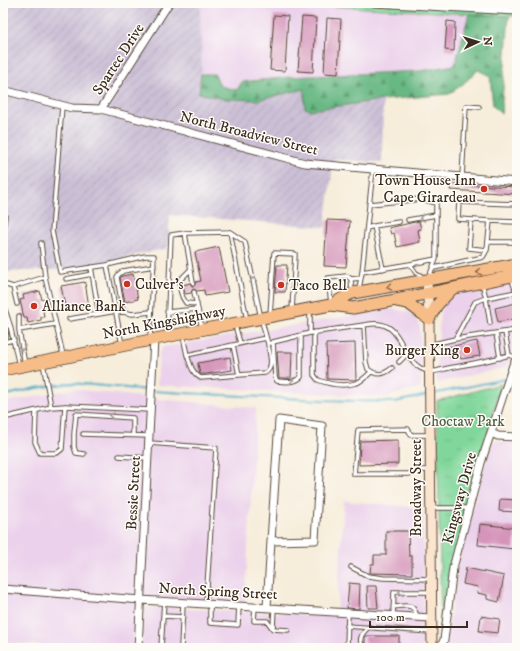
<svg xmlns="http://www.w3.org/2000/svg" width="520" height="651" font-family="'IM FELL DW Pica',serif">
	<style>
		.built { fill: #ebd1eb }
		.industrial { fill: url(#industrial-furrows) }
		.forest { fill: url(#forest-firs); stroke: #527150 }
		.park { fill: url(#park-tufts); stroke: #5e805c }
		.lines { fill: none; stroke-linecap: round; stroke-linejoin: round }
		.stream { stroke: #4bacca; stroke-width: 2 }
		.building { fill: #d595ba }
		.lane-casing { stroke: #57473a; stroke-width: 5.5 }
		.street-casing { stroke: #57473a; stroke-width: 9 }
		.secondary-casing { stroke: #57473a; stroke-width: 11 }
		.primary-casing { stroke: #57473a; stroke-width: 13 }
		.lane { stroke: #fff; stroke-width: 3.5 }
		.street { stroke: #fff; stroke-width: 7 }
		.secondary { stroke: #fce5cf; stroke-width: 9 }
		.primary { stroke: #f7bd88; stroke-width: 11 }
		.oneway { stroke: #a79f9a }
		.oneway2 { stroke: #906c4e }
		.poi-dot { fill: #c8321e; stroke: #fdfcf7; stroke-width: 1.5 }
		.labels { text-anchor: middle; stroke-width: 3; stroke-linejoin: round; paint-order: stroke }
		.street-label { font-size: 15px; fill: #3b2a1e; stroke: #fdfcf7 }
		.poi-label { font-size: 15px; fill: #3b2a1e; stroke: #fdfcf7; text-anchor: start }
		.park-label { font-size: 15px; fill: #505e44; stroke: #fdfcf7 }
	</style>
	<defs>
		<pattern id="industrial-furrows" width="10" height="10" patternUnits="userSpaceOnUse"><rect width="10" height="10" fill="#cbbfd5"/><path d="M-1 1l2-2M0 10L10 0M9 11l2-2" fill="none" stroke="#afa4b6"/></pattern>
		<pattern id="forest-firs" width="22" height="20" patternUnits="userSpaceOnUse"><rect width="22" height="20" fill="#68b883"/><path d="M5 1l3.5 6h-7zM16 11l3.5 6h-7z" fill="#57966b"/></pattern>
		<pattern id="park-tufts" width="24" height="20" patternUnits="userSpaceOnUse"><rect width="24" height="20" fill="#81d79b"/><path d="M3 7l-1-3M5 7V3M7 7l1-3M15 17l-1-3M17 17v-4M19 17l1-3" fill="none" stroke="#70b985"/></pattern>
	</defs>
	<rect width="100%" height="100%" fill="#fdfcf7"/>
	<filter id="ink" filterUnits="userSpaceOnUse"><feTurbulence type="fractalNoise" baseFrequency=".025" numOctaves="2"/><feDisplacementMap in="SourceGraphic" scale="8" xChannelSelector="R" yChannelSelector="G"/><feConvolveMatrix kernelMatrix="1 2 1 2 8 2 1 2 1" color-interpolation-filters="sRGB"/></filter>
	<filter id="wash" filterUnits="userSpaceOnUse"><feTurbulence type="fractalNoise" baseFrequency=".012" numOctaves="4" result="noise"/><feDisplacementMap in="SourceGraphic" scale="16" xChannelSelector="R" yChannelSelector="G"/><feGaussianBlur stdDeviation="0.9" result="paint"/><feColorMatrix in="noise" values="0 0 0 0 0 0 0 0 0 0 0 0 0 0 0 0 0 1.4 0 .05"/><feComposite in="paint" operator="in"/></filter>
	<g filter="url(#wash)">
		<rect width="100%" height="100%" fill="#f7eddb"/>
		<path class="built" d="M200,3H276L469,14L456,65L415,72L238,90L220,86L215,74H201Z
			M517,282V350L506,367L436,383L440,315L445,301L461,292Z
			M392,309L409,312L418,322L420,328L421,388L386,397L157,385L159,353L163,347Z
			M73,389L157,399L256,408L245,603L136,596L132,648H84L3,643V403Z
			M495,441L517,443L516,477L517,478V648H444L447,636L458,563L476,495L491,445Z
			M344,501L423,508L424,648H142L144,611L147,607L333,616L337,609Z"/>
		<path class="industrial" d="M3,3H200L202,78L199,93L258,100L304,89L305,108L310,110L383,100L382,163L334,159L325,227L170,215L168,248L71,269L3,272Z"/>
		<path class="forest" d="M469,14L509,16L501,114L493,106L490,76L478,70L463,84L449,94L383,100L310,110L305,108L304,89L258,100L224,99L199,93L201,74H215L220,86L237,90L242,82L290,77L419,71L455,65Z"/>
		<path class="park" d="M276,3H517V16H509Z
			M501,384L464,519L441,628L437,401Z"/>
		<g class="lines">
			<path class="stream" d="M510,378L517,377
				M153,391L185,393L322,400L395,402L428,395
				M432,394L506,379
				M3,396L36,388L71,383L149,390"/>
		</g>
		<g id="blocks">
			<path class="building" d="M274,15L288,16L285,71L270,70Z
				M302,17L316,18L313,72L298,71Z
				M327,18L341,19L338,74L324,73Z
				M447,21L455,22L454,51L445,50Z
				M451,184L517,187V194L450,190Z
				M327,220L350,221L346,267L324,266Z
				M419,221L421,229L418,230L420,242L397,247L394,233L391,234L389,228Z
				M219,247L228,292L205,296L204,290L197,291L194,289L192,290L191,293L185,294L183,285L190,283L192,286H194L196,282L201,281L195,252Z
				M277,265H287L285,292H275Z
				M133,274L138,299L125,302L120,278L122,276Z
				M85,282L89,307L66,311L61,286Z
				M40,291L42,300L45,299L47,309L43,310L44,317H41V320L28,323L27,318H24L20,300L24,299L23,295Z
				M516,303L517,318L498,322L495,308Z
				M8,330L9,337L3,339V331Z
				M477,341L480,356L461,359L460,356L450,358L448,347Z
				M355,343L356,380L327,379L326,344Z
				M277,352H292L291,378H279Z
				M230,357L232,370L206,374H200L198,363Z
				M398,440V464L359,465L360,441Z
				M500,499L517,500V512L499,511Z
				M480,524L516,528L514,549L478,545Z
				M386,531H408L409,556H412V574L370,573L371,564H374V555H386Z
				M466,568L504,576L499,602L487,599V595L477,593L478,587L463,584Z
				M349,583L360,584L359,609L347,608Z
				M367,586H376L378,608H368Z
				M481,616L500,619L498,633L479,631Z
				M365,636H399V646H366L365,643Z"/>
		</g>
	</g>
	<g filter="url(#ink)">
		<use href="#blocks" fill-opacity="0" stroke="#57473a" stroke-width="1"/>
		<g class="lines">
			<g class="lane-casing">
				<path id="lane" d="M62,106L52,231L60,272L107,265L122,345
					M462,177L466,106L479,107
					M369,204L422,199L436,203V259L429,277
					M408,220L436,215
					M471,220L469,248L487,250
					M490,221L517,222
					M374,226L399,222
					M367,228L374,226L383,269
					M3,231L5,216
					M230,232L245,242L261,318L268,344L273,342
					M488,242H517
					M41,243L45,277L63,355
					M410,264L436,259
					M107,265L145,256H154L150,339
					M91,267L99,314L116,311
					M434,268L483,257L487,250L490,221L458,219L459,202L517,204
					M190,270L180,280C180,289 180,295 186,303L197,304
					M362,272L410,264L416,273L423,277
					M517,278L513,283L517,295
					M66,279L92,274
					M351,279L352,292
					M193,283L185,233L230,232L247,320
					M482,283L486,298L516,292
					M3,284L13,287L45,277
					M13,287L17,304
					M359,289L362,272L373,169
					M194,292L202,328
					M3,303L10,325
					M331,303L328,278L347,276L351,279L361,278
					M310,311V333L371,324C406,320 398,364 428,371C434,373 443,369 449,368C469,364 489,361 509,355L517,358
					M123,312L117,277L119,274L123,271L154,266
					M167,312L198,309
					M116,313L123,312L132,314L151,312
					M19,316V330L25,365
					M270,316L274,253L295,254L292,311
					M69,319L99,314
					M490,323L486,298L475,302L455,339L517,330
					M235,325L240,343
					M364,325L366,362L368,369C376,376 384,375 392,368
					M3,327L10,325L19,366
					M19,330L55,324
					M314,332V375L318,380C329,384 344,387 356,383C361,382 367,376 371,372
					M505,332L509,355
					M496,333L500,358
					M167,336L171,235L185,233
					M183,336L187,355L266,338
					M301,336V377C295,383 285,382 277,381L275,377L273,342L310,333
					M3,342L14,340
					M233,345L239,375
					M429,345L455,339
					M187,355C190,363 192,374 201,378L265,373C275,367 269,353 268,344
					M399,362L407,354
					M43,363L51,407
					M36,411L35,442L40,453H57L62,449L65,406
					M3,418L51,407L66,406L150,410
					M83,434L149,436
					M429,435H411L408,429L358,430L354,474H409L415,470H429
					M149,443L216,448L206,603
					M84,454L76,453L74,447V434L76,414L133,418V435
					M119,456L148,458
					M432,508H469
					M351,567L368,576L383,578L431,579
					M210,604V623L238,625L239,606
					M255,606L254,621H267L273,629L288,630
					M393,607C406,606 414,602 417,617
					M163,616L183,617
					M393,616L394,592H430
					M347,626L431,632
					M273,628L274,608
					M161,648L164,601
					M181,648L183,603
					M347,648L348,613
					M364,648C357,640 362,633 369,627"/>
			</g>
			<g class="street-casing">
				<path id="street" d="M374,3L517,11
					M3,90L72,108L101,109L305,163L517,182
					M101,109L169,3
					M279,420L322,426L315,540L271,541Z
					M491,433L498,436L517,437
					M3,589L141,600L431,618
					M267,607L271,541
					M138,648L154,339
					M440,648L444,640L453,568L481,463L513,365L517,358"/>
			</g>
			<g class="secondary-casing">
				<path id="secondary" d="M427,281L429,319L432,648"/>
			</g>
			<g class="primary-casing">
				<path id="primary" d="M397,301L408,303L429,319L437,305L452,289
					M331,305L348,295L353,293L517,264
					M3,370L200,330L309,309L331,305L353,308L396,300L517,275"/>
			</g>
			<use href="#lane" class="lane"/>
			<use href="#street" class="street"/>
			<use href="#secondary" class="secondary"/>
			<use href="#primary" class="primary"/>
		</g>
		<defs><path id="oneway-chevron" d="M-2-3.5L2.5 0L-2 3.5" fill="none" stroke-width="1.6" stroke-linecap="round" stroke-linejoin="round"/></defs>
		<g class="oneway">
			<use href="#oneway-chevron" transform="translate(422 218) rotate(170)"/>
			<use href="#oneway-chevron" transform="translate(253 280) rotate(-102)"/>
			<use href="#oneway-chevron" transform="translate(22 348) rotate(79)"/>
			<use href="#oneway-chevron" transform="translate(291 380) rotate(-7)"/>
			<use href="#oneway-chevron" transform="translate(112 416) rotate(-177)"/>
			<use href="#oneway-chevron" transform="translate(401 592) rotate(-180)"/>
		</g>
		<g class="oneway2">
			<use href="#oneway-chevron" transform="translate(479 272) rotate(169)"/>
			<use href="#oneway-chevron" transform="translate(389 287) rotate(170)"/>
		</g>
	</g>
	<g class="poi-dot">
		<circle cx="484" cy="189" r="4"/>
		<circle cx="127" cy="284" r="4"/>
		<circle cx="281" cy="285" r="4"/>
		<circle cx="34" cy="306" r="4"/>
		<circle cx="467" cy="350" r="4"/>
	</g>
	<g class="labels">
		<g class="street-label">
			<text transform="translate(118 59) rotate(-57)" y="5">Spartec Drive</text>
			<text transform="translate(249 133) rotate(14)" y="5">North Broadview Street</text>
			<text transform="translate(164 322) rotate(-11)" y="5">North Kingshighway</text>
			<text transform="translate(416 488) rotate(-90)" y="5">Broadway Street</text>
			<text transform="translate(133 493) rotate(-87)" y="5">Bessie Street</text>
			<text transform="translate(459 498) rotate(-75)" y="5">Kingsway Drive</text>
			<text transform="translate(218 591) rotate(3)" y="5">North Spring Street</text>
		</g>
		<g class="poi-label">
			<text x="476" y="185" text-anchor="end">Town House Inn<tspan x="476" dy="17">Cape Girardeau</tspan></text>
			<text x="135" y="289">Culver's</text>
			<text x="289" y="290">Taco Bell</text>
			<text x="42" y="311">Alliance Bank</text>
			<text x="459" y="355" text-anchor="end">Burger King</text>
		</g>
		<g class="park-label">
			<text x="463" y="426">Choctaw Park</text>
		</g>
	</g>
	<rect width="520" height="651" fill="none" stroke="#fdfcf7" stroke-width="16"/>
	<g transform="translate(478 42) rotate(86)" stroke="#fdfcf7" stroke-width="3" paint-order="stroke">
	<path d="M0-3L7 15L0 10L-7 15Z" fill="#3b2a1e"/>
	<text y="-6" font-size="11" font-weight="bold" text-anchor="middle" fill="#3b2a1e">N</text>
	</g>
	<path d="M370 621v6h97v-6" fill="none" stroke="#3b2a1e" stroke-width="2"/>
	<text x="376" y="621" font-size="12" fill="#3b2a1e" stroke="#fdfcf7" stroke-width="3" paint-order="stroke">100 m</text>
</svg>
